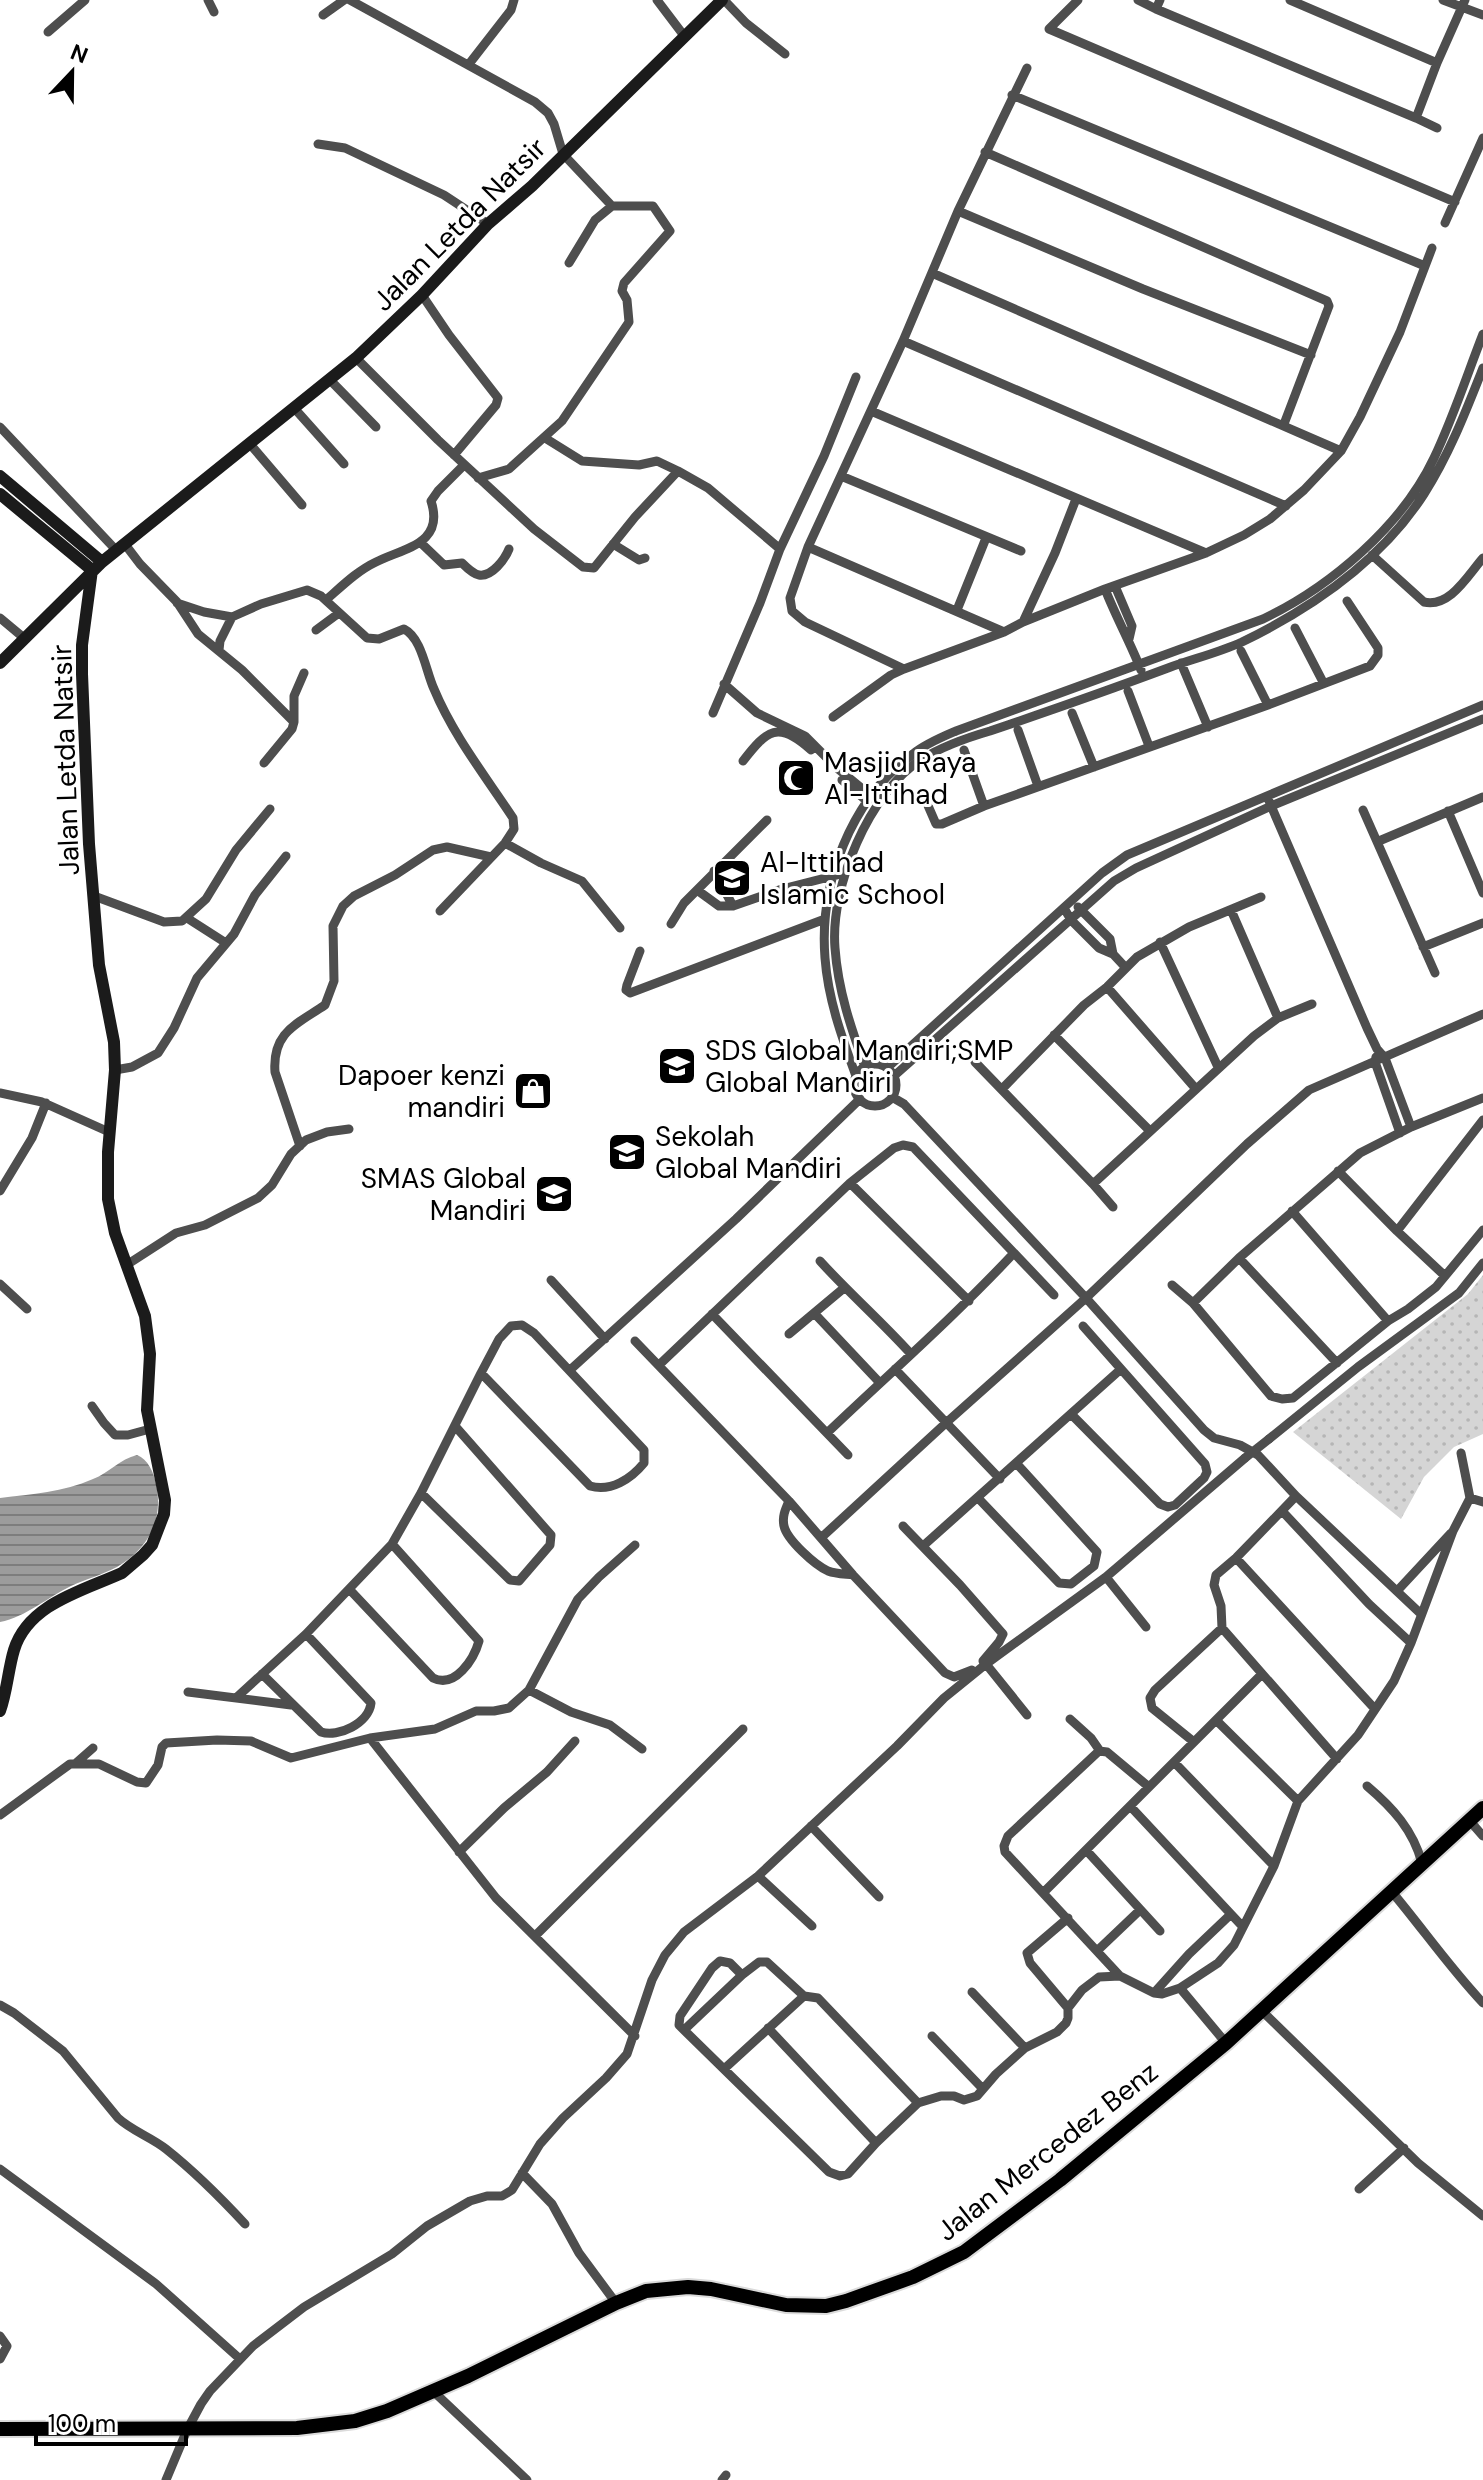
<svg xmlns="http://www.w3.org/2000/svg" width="1483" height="2480" font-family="'DM Sans',sans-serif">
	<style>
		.grass { fill: url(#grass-dots) }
		.water { fill: url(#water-rules) }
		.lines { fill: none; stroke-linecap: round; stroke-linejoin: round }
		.primary-casing { stroke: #dbdbdb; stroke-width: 18 }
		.street { stroke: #4e4e4e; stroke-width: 9 }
		.secondary { stroke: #1b1b1b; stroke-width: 12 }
		.primary { stroke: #000; stroke-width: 14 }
		.street-bridge { stroke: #4e4e4e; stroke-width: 9 }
		.labels { text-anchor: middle; stroke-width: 6; stroke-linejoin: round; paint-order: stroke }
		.street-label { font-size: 28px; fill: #000; stroke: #fff }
		.poi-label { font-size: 28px; fill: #000; stroke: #fff; text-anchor: start }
	</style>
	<defs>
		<pattern id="grass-dots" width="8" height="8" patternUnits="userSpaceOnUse" patternTransform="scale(2)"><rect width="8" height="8" fill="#d5d5d5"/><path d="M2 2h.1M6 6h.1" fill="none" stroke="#b5b5b5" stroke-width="1.8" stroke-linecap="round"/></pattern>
		<pattern id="water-rules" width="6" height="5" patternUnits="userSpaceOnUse" patternTransform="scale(2)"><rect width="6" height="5" fill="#9c9c9c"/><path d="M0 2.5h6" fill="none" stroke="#7d7d7d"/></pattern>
	</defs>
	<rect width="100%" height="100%" fill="#fff"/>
	<path class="grass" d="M1483,1275V1434L1454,1447L1424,1477L1401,1519L1293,1432L1468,1294Z"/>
	<path class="water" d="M137,1455C148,1459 154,1473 156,1484C164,1520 148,1549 117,1567C102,1575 86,1579 71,1586C48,1597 26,1617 0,1622V1498C32,1494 63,1492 93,1479C109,1473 120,1459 137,1455Z"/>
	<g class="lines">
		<g class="primary-casing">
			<path id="primary" d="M0,2429L297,2428L355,2421L387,2411L468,2376L616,2303L646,2291L688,2287L711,2289L786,2305L826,2306L846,2301L913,2277L964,2252L1060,2180L1226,2043L1483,1808"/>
		</g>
		<path class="street" d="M208,0L214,12
			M350,0L535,102L548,113L554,124L563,154L612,206H653L670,231L624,283L622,291L627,300L629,322L562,421L509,469L478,478
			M657,0L685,37
			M724,0L746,23L785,54
			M1078,0L1049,29L1455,202
			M1138,0L1156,9L1160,0
			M1290,0L1437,63
			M1443,0L1483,15
			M1156,9L1416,118L1437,63L1465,0
			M323,15L344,0
			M48,32L85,0
			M469,64L511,10L514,0
			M1012,95L1425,266
			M1416,118L1437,128
			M318,144L345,148L444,195L488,224
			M985,152L1327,301L1329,306L1284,424
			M958,211L1143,289L1311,355
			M1445,223L1483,138
			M569,263L595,220L612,206
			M932,273L1341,451
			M422,295L449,335L498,398L496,405L454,455
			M903,341L1286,506
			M356,358L438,440L534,529L583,567L594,568L635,517L678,471
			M330,380L376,427
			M295,409L344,464
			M871,411L1206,553
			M0,427L116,550
			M545,438L582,461L639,465L657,461L678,471L708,488L780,549
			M250,444L302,505
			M841,476L1021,551
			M124,543L140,564L177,602L198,634L242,670L294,722
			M421,543L444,565L462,563C466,567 473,574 479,575C492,577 505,559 509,549
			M613,544L639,560L645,558
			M808,547L1004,632
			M1372,555L1424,602C1450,608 1468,575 1483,558
			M1115,586L1132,626L1129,639
			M1105,589C1116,617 1130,642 1141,670
			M326,600C342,586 357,571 376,562C404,548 445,544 431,501L438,491L464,465
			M177,603L204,612L232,617
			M957,610L986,538
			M0,618L24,638
			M1023,622L1055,553L1076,499
			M1295,628L1323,682
			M316,630L339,613
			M219,650L220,641L232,617L261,604L307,590L321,596L367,638L379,639L404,629C422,638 426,672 434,689C453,735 486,777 513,818L514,829L505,843L440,911
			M1241,651L1268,705
			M1181,663L1208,727
			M904,669L805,622L792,611L790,598L808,547L903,341L958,211L1027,68
			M724,684L757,713L805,736L837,768L871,796
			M1128,691L1149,746
			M713,713L760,603L780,549L824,456L856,377
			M1072,713L1094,767
			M833,717L891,675L904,669L1004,632L1023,622L1105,589L1206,553L1244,535L1270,519L1304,490L1341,451L1360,417L1400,332L1432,248
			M1018,730L1038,786
			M964,750L984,806
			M743,761C767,730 778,720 811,750
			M264,763L292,729L294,722V696L304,673
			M842,780L867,801
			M926,801L936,824H942L984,806L1268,705L1370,666L1378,655V648L1347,601
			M1269,801L1367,1028L1377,1049L1385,1058L1411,1127
			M1363,810L1435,973
			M1448,811L1483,893
			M767,820L697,890L719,906H733L782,889L837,875
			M1379,841L1483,797
			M505,843L541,863L582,881L620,928
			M714,871L733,906
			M94,896L164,922L182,921L206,899L236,850L270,809
			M1078,907L1110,939L1113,954
			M1064,908L1071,920L1099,948L1113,954L1126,968
			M1231,910L1278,1018
			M187,918L226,943
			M671,924L684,903L697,890
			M1160,942L1218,1067
			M1423,947L1483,923
			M640,951L627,985L626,990L630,993L825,919
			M1107,987L1196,1089
			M1054,1035L1149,1130
			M1376,1057L1375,1062L1400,1133
			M975,1062L1093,1184L1113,1207
			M854 1085a21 21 0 1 1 42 0a21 21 0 1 1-42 0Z
			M865,1067C851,1028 838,990 835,948C830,887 869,792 922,759C943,746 966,738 990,731C1049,711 1109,690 1168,668C1192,659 1218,653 1242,642C1312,608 1381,561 1424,494C1449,455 1466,411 1483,368
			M887,1068L1102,873L1127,855L1483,705
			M115,1070L132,1067L158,1053L174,1028L197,978L234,934L255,895L286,856
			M856,1076C842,1038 828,999 825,958C819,883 851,799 913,754C925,744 942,737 956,731L1263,619C1330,587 1402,526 1434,458C1453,418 1467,375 1483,334
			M894,1076L1114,881L1136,868L1271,806L1483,719
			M1002,1089L1084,1005L1107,987L1137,957L1189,927L1261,897
			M0,1093L42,1102L109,1132
			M892,1097L904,1104L1086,1298L1204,1430L1214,1438L1240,1445L1258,1455L1296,1496L1421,1614
			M300,1146L275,1072C272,1032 297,1024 325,1005L334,981L333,926L343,906L354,896L395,875L433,850L447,847L491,857
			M1338,1171L1397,1231L1445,1276
			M850,1183L969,1301
			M1093,1184L1254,1036L1278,1018L1312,1004
			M0,1191L32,1138L46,1103
			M1292,1211L1388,1321
			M1397,1231L1483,1120
			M1239,1258L1337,1363
			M820,1261C849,1293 881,1321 910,1353
			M128,1264L176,1233L205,1225L258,1198L272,1185L291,1154L306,1140L327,1132L349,1129
			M551,1280L605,1339
			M0,1284L27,1309
			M1172,1285L1193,1303L1271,1396L1282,1399L1293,1398L1388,1321L1408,1309L1436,1287L1483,1230
			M1193,1303L1239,1258L1360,1153L1411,1127L1483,1098
			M712,1314L848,1455
			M815,1314L880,1383
			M789,1334L844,1288
			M635,1341L789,1501L853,1575L945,1673L954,1677L972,1670
			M659,1365L850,1183L894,1148L903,1145L913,1147L1054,1295
			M895,1369L1000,1479
			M570,1370L736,1219L860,1099
			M92,1406L104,1423L115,1435H128L150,1429
			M1071,1414L1160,1504L1168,1507L1175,1505L1204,1478L1207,1472L1205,1464L1083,1326
			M827,1433C889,1374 954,1317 1013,1254
			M1269,1439L1358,1367L1459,1293L1483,1263
			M421,1493L510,1580L519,1581L550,1545L551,1535L455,1426
			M978,1498L1059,1583L1071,1584L1094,1566L1097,1552L1017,1464
			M1470,1498L1483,1502
			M789,1501C785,1510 782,1517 784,1526C787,1540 815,1565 828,1571C836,1574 845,1574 853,1575
			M903,1526L960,1585L1003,1634L999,1642L983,1661
			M822,1537L947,1422L1086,1298L1247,1144L1309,1090L1483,1014
			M923,1546L1121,1369
			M1236,1558L1374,1708
			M1106,1577L1146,1627
			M350,1590L433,1678C455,1689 474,1659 479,1641L392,1544
			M1398,1590L1451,1533
			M1222,1628L1337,1759
			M1411,1643L1453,1531L1470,1498L1461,1453
			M986,1664L1027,1715
			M262,1674L321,1732C338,1738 369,1723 371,1703L306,1634
			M529,1690L571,1712L610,1725L642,1749
			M188,1692L291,1705
			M237,1697L306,1634L392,1544L421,1493L481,1373L499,1339L511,1326L522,1325L534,1333L644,1450V1463C631,1479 611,1492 590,1486L481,1373
			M1070,1719L1091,1738L1100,1751
			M1216,1720L1298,1801
			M370,1738L496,1898L635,2036
			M1194,1742L1152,1708L1150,1698L1155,1690L1222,1628L1221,1606L1214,1585L1216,1575L1236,1558L1296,1496
			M1174,1762L1274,1866
			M76,1763L93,1748
			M1367,1786C1393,1808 1413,1830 1422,1863
			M1130,1806L1243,1927
			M0,1815L70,1764H99L137,1782L146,1783L158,1765L162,1747L166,1743L217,1740L251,1741L291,1758L370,1738L435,1729L476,1711H494L509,1708L529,1690L578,1599L599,1577L635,1545
			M1469,1820L1483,1836
			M811,1826L879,1897
			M1086,1850L1160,1931
			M459,1852L504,1808L547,1772L575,1741
			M758,1876L812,1926
			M1044,1892L1262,1674
			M1392,1892C1423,1929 1450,1968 1483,2003
			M1068,1918L1027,1953L1030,1963L1068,2008
			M535,1936L743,1729
			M1098,1950L1140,1910
			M1120,1976L1005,1852L1004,1846L1008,1836L1099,1751L1107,1752L1149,1787
			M1180,1988L1226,2043
			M972,1992L1025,2048
			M1154,1993L1189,1954L1230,1915
			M0,2005L14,2013L63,2051L118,2118C132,2131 151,2137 166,2149C195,2172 220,2197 245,2224
			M1262,2011L1418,2163L1483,2216
			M768,2028L876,2143
			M684,2030L742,1975
			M932,2036L982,2088
			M724,2069L804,1996
			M918,2103L818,1998L804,1996L767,1962H759L742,1975L730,1963L720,1961L712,1968L680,2016L679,2025L684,2030L829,2172L840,2176L848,2174L876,2143L918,2103L941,2096H954L964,2100L977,2096L996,2074L1025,2048L1057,2032L1066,2023L1068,2018V2008L1082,1990L1099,1977L1120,1976L1154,1993L1162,1994L1180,1988L1218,1963L1234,1945L1274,1866L1298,1801L1358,1735L1394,1681L1411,1643L1369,1604L1283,1512
			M0,2169L155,2283L240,2359
			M522,2173L552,2204L579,2253L616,2303
			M1359,2189L1404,2148
			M0,2336L7,2346L0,2359
			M433,2391L527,2480
			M166,2480L187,2430L201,2404L210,2391L253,2346L304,2307L392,2254L427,2226L470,2201L487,2196H502L512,2190L540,2144L563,2118L606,2078L627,2054L652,1980L665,1955L684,1932L758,1876L897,1746L944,1698L986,1664L1106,1577L1245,1458
			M722,2480L726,2475"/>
		<path class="secondary" d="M0,476L102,562
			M0,494L92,570
			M0,663L102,562L356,358L422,295L488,224L532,186L722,0
			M0,1711C7,1692 8,1670 14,1650C28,1604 82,1591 122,1573L143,1555L152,1545L164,1514L165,1500L147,1410L150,1354L145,1316L115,1233L108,1199V1152L115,1070L114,1042L99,965L89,844L82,674V645L92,570"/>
		<use href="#primary" class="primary"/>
		<path class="street-bridge" d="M1245,1458L1269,1439"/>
	</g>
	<defs>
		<g id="mosque-square" transform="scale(2)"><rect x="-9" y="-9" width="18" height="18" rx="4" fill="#000" stroke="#fff"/><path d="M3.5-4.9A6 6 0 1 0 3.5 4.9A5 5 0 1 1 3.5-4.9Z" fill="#fff"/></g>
		<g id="school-square" transform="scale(2)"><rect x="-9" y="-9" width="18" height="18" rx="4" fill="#000" stroke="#fff"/><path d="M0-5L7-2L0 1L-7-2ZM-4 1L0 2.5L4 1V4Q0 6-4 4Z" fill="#fff"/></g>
		<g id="shop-square" transform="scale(2)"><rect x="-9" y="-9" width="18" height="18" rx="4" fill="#000" stroke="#fff"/><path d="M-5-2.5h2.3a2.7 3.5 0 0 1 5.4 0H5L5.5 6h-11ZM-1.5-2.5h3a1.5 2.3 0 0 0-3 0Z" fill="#fff"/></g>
	</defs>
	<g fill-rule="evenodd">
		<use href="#mosque-square" x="796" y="778"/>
		<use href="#school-square" x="732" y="878"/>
		<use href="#school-square" x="677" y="1066"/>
		<use href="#shop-square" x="533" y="1091"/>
		<use href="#school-square" x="627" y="1152"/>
		<use href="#school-square" x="554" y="1194"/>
	</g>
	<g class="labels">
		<g class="street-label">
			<text transform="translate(459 224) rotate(-45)" y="10">Jalan Letda Natsir</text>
			<text transform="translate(65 760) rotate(-92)" y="10">Jalan Letda Natsir</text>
			<text transform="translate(1047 2151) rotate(-38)" y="10">Jalan Mercedez Benz</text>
		</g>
		<g class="poi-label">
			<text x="824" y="772">Masjid Raya<tspan x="824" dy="32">Al-Ittihad</tspan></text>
			<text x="760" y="872">Al-Ittihad<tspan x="760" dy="32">Islamic School</tspan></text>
			<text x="705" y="1060">SDS Global Mandiri;SMP<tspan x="705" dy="32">Global Mandiri</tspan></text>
			<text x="505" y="1085" text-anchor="end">Dapoer kenzi<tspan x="505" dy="32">mandiri</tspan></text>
			<text x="655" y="1146">Sekolah<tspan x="655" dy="32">Global Mandiri</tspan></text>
			<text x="526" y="1188" text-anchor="end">SMAS Global<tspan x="526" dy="32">Mandiri</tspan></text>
		</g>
	</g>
	<g transform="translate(72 72) rotate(22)" stroke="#ffffff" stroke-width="6" paint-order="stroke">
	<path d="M0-6L14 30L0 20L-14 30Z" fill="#000000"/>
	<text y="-12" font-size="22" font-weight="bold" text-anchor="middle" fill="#000000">N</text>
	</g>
	<path d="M36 2432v12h150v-12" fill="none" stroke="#000000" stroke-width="4"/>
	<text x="48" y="2432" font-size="24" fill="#000000" stroke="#ffffff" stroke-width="6" paint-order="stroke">100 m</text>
</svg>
